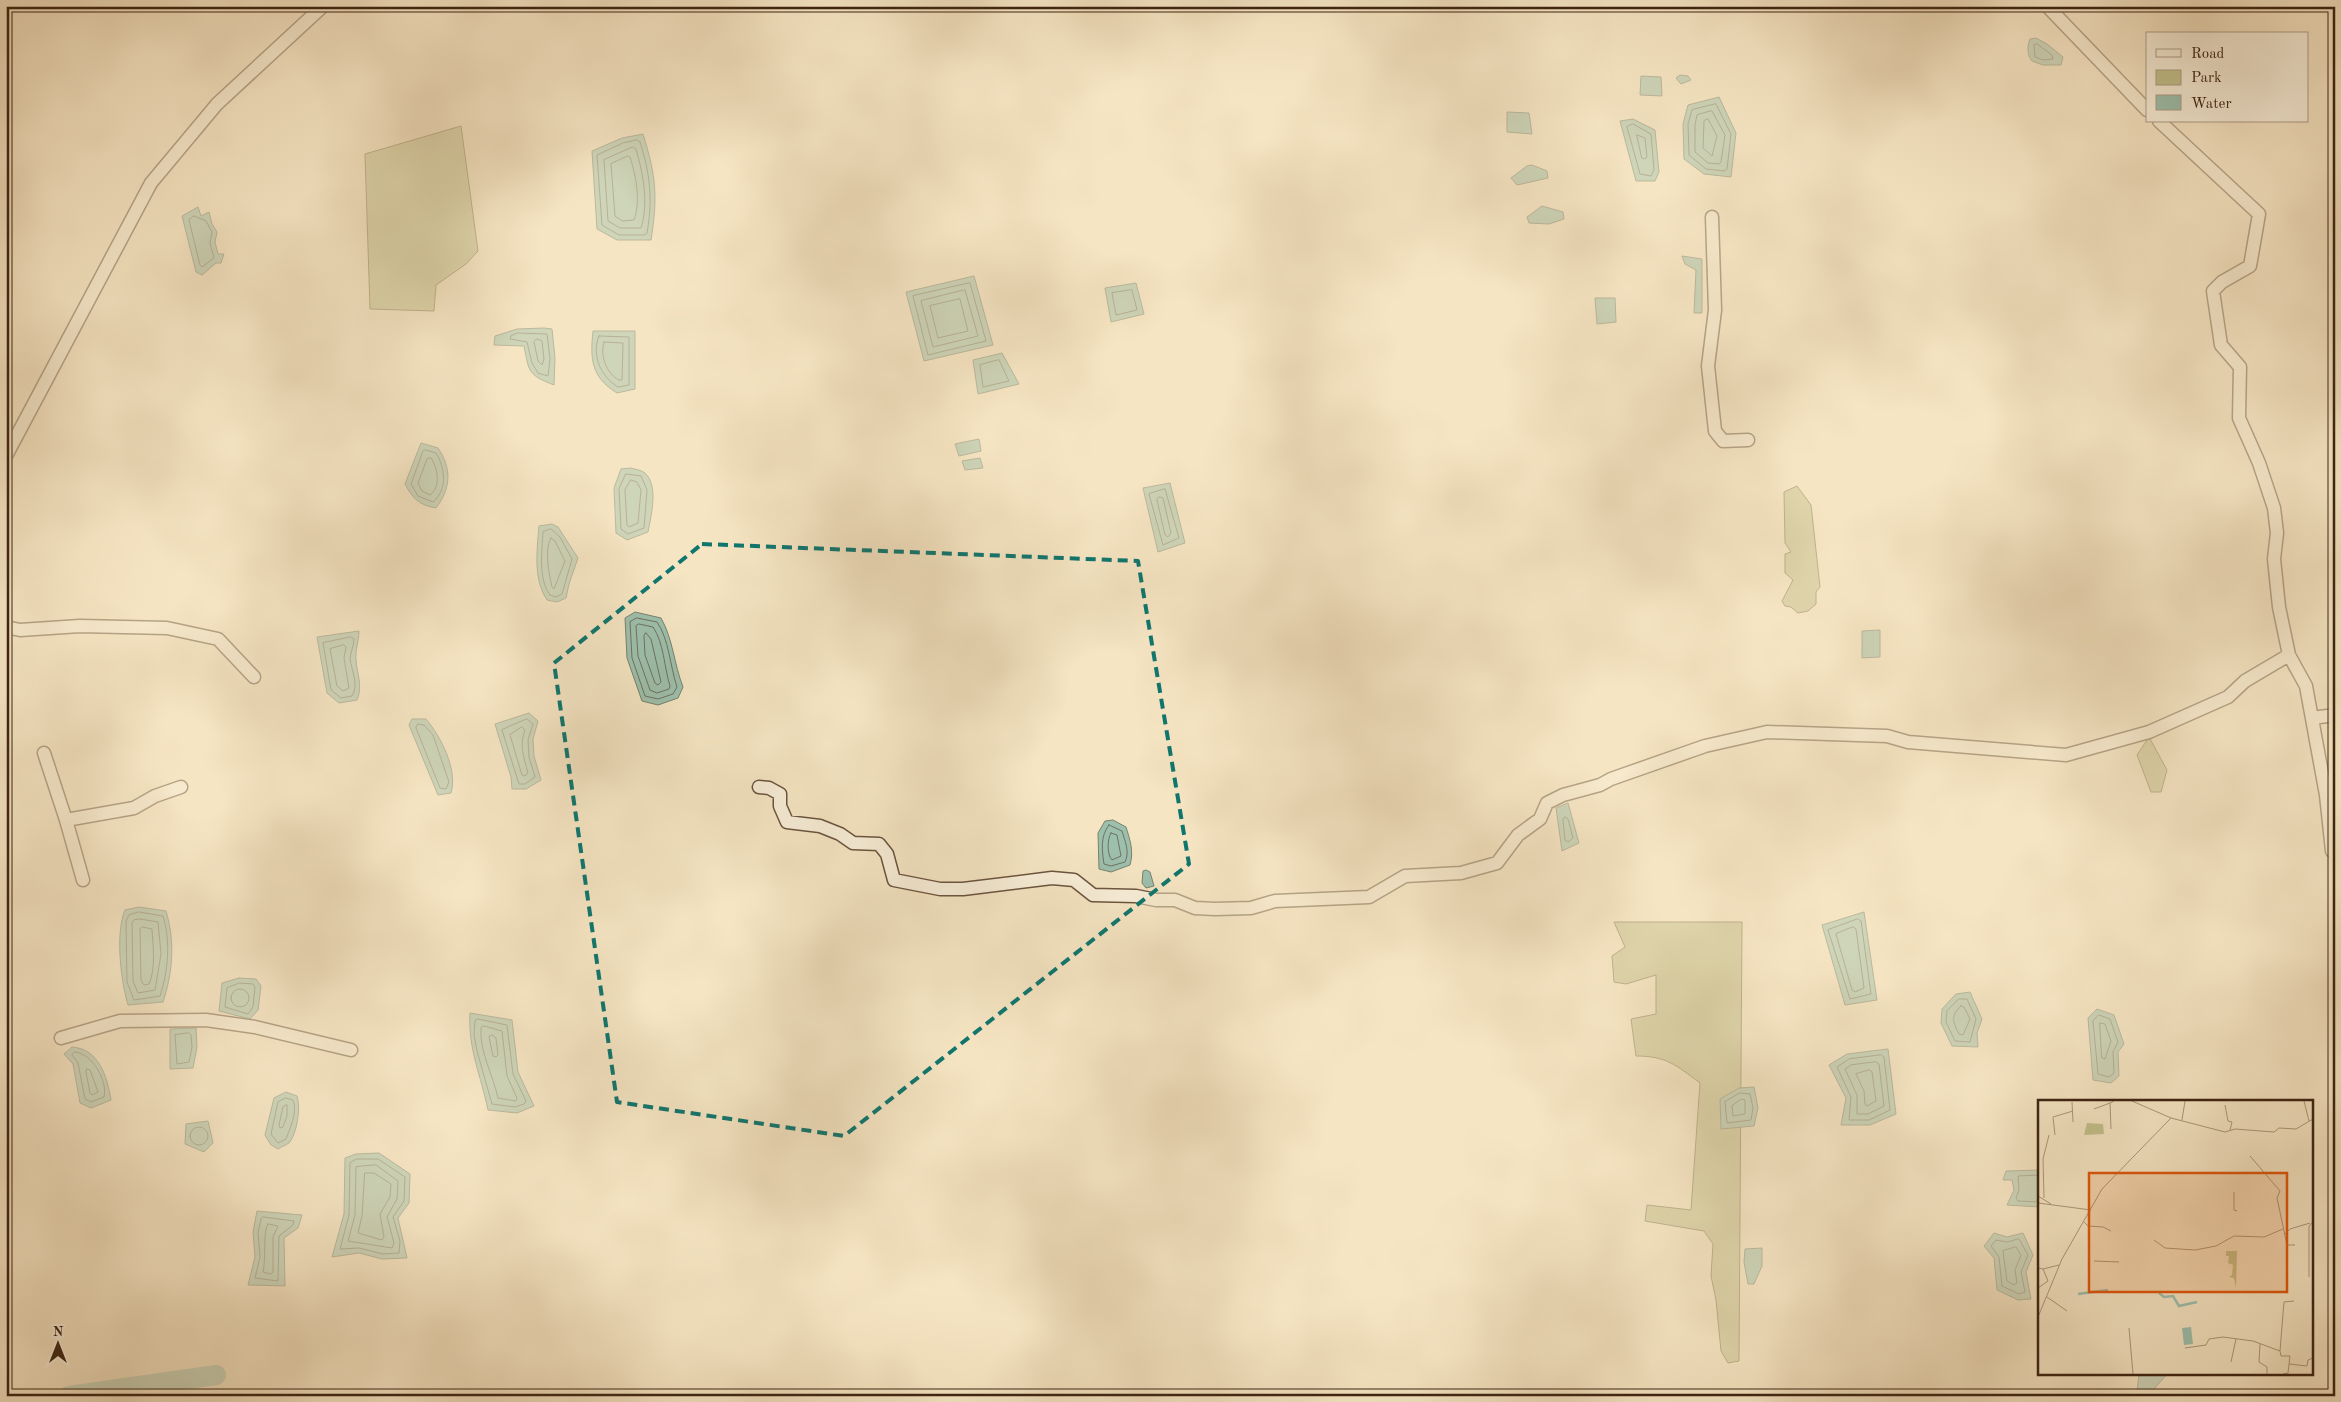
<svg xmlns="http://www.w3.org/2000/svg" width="2341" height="1402" font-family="'Old Standard TT',serif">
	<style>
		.green { fill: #c4c28e; stroke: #807350 }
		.water { fill: #9dc0ad; stroke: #77826f }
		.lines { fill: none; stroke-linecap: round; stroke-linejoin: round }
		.shore { stroke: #6d7260; stroke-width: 1 }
		.river { stroke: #9dc0ad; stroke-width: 20 }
		.street-casing { stroke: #6b543e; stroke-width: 15 }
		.street { stroke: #f8eed8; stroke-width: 12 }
		.marked { fill: none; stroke: #0f766e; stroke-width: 4; stroke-dasharray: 10 6; stroke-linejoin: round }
		.inset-river { fill: none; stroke: #9dc0ad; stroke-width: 2.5 }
		.inset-road { fill: none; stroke: #ab987c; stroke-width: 1 }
		.view { fill: #df560c; fill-opacity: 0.15; stroke: #df560c; stroke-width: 2.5 }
		.inset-edge { fill: none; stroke: #3d2412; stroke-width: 2.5 }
	</style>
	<rect width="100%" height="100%" fill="#f5e5c3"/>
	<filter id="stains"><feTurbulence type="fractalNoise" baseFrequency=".004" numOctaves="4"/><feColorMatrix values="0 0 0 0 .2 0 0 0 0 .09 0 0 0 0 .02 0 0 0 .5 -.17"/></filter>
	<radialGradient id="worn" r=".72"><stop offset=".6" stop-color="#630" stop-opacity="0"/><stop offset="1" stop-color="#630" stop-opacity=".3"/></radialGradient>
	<path class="green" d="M461,126L478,251L466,264L436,285L434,311L370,309L365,154Z
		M1797,486L1811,505L1820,587L1816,592V604L1808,611L1798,613L1791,607L1785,606L1782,601L1793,580L1785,573V554L1791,552L1785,543L1784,492Z
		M2149,737L2167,770L2161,792H2151L2137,755Z
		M1614,922H1742L1739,1361L1728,1363L1721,1351L1716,1300L1711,1276L1713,1244L1704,1231L1645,1221L1647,1205L1691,1210L1700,1083C1676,1065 1666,1056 1636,1056L1631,1019L1656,1014V975L1626,984L1614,982L1612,956L1625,947Z"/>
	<path class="water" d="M2036,38L2047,44L2063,57L2061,65H2043L2032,61C2027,55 2027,47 2030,39Z
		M1680,75L1688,76L1691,80L1681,84L1676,78Z
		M1641,76L1661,77L1662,96L1640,95Z
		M1719,97L1736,133L1731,177L1704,174L1684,159L1683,124L1688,105Z
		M1507,112L1529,113L1532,134L1507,132Z
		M1633,119L1655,130L1659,172L1655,181H1636L1620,121Z
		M643,134C656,176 658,196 651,240H617L597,229L592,151L622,138Z
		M1532,165L1547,171L1548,178L1517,185L1511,178L1527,166Z
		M1542,206L1563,212L1564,219L1549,224L1529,223L1527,217Z
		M198,207L201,216L209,212L212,224L217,232L215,242L218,254H224L221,263H216L202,275L196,272L182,216Z
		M1682,256L1702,259V313H1694L1696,270L1685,264Z
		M974,276L993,345L924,361L906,292Z
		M1136,283L1144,314L1111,322L1105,288Z
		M1595,298H1615L1616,322L1597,324Z
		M544,328L552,329L555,358L554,385C528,375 529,372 524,346L494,345L495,336L517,329Z
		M593,331H635V389L617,393C591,377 590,359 593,331Z
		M1002,353L1019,384L978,394L973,360Z
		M979,439L981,451L959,456L955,444Z
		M421,443L438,448C452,469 451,488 436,508C419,505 413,499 405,484Z
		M980,458L983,468L965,470L962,461Z
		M630,468C635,469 641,470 645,473C659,486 651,516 648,532L627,540L616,533L614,488L621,469Z
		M1170,483L1185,543L1158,552L1143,488Z
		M552,524L558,527L578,558L569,584L566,598L557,602L547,600C533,579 537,551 539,526Z
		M635,612L661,618C673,639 674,664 683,687L678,698L658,705L642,701L627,658L625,618Z
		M1880,630V657L1862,658V631Z
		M359,631C359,640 355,652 356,660C357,674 363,686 357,700L339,703L327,693L317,637Z
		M529,713L538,721L533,739L534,756L541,780L526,789H512L511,777L495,724Z
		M412,719H426C441,737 458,770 451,793L438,795L409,725Z
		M1568,803L1579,843L1562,851L1556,808Z
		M1113,820L1126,827C1130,840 1134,851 1130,865L1111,872L1099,869L1098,833L1105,821Z
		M1146,870L1150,872L1154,886L1146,888L1142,883L1143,871Z
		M139,907L166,911C175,941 173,972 163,1002L128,1005C121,981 115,934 125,910Z
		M1864,912L1877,1000L1845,1005L1822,925Z
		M239,978L256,979L261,986L258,1010L250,1019L219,1011L222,983Z
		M2335,988V1039L2331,1026L2329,994Z
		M1970,992L1982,1019L1977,1033L1978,1047L1952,1046L1941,1023L1942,1009L1956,994Z
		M2097,1009L2114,1015L2124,1044L2118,1052L2119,1076L2111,1083L2093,1080L2088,1018Z
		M470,1013L512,1020L518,1072L534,1106L517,1113L488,1110C481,1075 468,1050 470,1013Z
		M196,1028L197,1047L193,1068L170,1069V1029Z
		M72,1047C99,1049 107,1076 111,1100L91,1108L80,1103L73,1064L64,1054Z
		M1888,1049L1896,1114L1870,1125H1841L1846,1098L1829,1065L1847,1054Z
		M1754,1087L1758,1108L1754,1126L1721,1129L1720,1099L1739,1088Z
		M286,1092L297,1096C301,1107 297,1134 289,1143C286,1145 281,1147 278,1149L271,1145L265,1135L274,1098Z
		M208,1121L213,1143L204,1152L185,1144L186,1124Z
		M379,1153L410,1174L409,1203L398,1218L407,1258L382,1259L359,1253L332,1257L344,1214L345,1158L356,1154Z
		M2040,1170V1207L2007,1205L2014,1190L2012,1180H2003L2006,1171Z
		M257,1211L302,1215L298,1228L284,1238L285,1286L248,1285L255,1257L253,1232Z
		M1994,1233L2007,1237L2023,1233L2033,1255L2026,1272L2031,1299L2018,1300L1997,1290L1994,1258L1984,1246Z
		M1762,1248V1266L1754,1284H1748L1744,1262L1745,1249Z
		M2139,1373H2168L2148,1396L2137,1392Z"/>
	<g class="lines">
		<path class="shore" d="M2037,44L2052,55L2053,59L2043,60L2035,57L2034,45Z
			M1716,104L1731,134L1727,169L1724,171L1706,169L1689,155L1688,124L1692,110Z
			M1712,111L1725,135L1721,162L1719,164L1708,163L1695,152V125L1697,115Z
			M1708,119L1717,136L1712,156L1703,148L1704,121Z
			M1633,124L1651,134L1654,170L1651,176L1640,174L1627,127Z
			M1637,135L1645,138L1647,157L1645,159L1642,158Z
			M637,140L640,142C650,174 653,199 647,233L645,235H619L602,225L597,155L623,143Z
			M633,147L636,149C643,174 649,202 641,228H620L608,221L604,160Z
			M628,156L630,157C636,176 641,201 634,220L622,221L615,216L611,164Z
			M194,216L206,221L212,232L210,243L214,258L202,267L200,265L189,220Z
			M970,283L986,341L928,355L913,296Z
			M965,290L978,336L933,347L921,301Z
			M1132,290L1137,310L1116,315L1112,293Z
			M960,299L968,331L938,338L930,306Z
			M518,333L547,334L550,359L548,376L538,373L532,363L527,342L510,339L511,336Z
			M599,336L629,337V385L618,387C601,377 591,355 599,336Z
			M537,339L542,341L544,359L542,365L538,361L534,342Z
			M604,342L623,343L622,380H619C606,373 600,356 604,342Z
			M999,360L1009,381L983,387L980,365Z
			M426,450L436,453C445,468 448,489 433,502L418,496L411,484L423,451Z
			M431,458C438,468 441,487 430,495L422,491L418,483L427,459Z
			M626,474L641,476L647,490L644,528L628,534L621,529L619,489Z
			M631,480L637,482L641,490L638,523L629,527L627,525L625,490Z
			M1165,489L1179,538L1163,545L1149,494Z
			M1159,497L1163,498L1171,533L1168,537L1165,535L1157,500Z
			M551,529L560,537L572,559L562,594L556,597L550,595C538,579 542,552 543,532Z
			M551,538L555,541L565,561L554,589L552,587C549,574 544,549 551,538Z
			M637,618L657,622C669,639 670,666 677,687L673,694L658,699L645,696L632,658L630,622Z
			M639,624L653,627C664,643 664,667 670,686L669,689L657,693L650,690L638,656L636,626Z
			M646,633L651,639L661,682L658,685L655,683L645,655L644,636Z
			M351,637L354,639C354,646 350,653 350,659C352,671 359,685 352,696L341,698L331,690L323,643Z
			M344,645L346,647L344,658L349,688L343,691L337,686L330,649Z
			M527,719L533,724L528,740L529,757L535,777L525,784H519L502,730Z
			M418,724L424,725L433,735L449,782L446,789L440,788L416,728Z
			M522,727L525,730C519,745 524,758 528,773L525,776L522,775L510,735Z
			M1565,817L1568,819L1573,838L1568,842L1565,840L1563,820Z
			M1109,825L1122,831C1125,841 1130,852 1125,862L1111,866L1104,864C1102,851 1100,836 1109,825Z
			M1111,833L1117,835L1121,856L1112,860C1107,855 1107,839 1111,833Z
			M139,912L163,916C171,941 168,972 160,996L134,1000L127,982L126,921L129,915Z
			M140,919L158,922L161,954L155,990L138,993L133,981L132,923L134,920Z
			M1858,919L1861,921L1871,994L1850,999L1828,930Z
			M143,927L152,929C153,946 156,968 149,984L144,985L141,980L140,929Z
			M1853,927L1856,929L1864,988L1855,992L1852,990L1836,934Z
			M240,983L253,984L255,987L253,1007L248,1014L225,1007L227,988Z
			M231 998a9 9 0 1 1 18 0a9 9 0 1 1-18 0Z
			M1959,999H1967L1976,1019L1970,1042L1955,1041L1946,1022L1947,1011Z
			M1961,1006L1964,1007L1970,1019L1963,1035L1959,1034C1953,1022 1950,1016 1961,1006Z
			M2099,1015L2110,1019L2118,1042L2113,1052L2114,1073L2109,1077L2098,1074L2093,1021Z
			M478,1019L507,1025L513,1074L526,1101L524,1104L515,1107L492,1104L477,1051L474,1035L475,1021Z
			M2100,1023L2105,1024L2111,1041L2105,1059L2102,1058Z
			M484,1026L502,1031L507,1076L517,1098L516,1101L498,1098C493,1075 479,1051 481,1028Z
			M189,1033L191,1035L192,1047L189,1062L177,1064L175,1035Z
			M492,1035L496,1038L498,1055L496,1057L493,1056L489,1037Z
			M75,1052C92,1053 108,1081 104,1097L91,1102L85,1099L78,1063L72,1055Z
			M1881,1055L1884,1057L1890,1110L1869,1120H1849L1851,1097L1837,1067L1849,1059Z
			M1876,1062L1879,1064L1884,1106L1868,1114H1857V1095L1845,1069L1851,1065Z
			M87,1069L90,1070L98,1092L92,1095L90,1093L86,1072Z
			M1870,1070L1872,1072L1876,1101L1867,1106L1865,1104L1864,1091L1856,1074Z
			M1740,1093L1750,1094L1753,1108L1751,1120L1727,1123L1725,1102Z
			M286,1098L293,1100C298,1112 290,1128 286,1139L278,1143L271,1134L278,1102Z
			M1742,1099L1745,1100V1114L1733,1116L1732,1106Z
			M287,1105V1116L283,1127L280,1128L279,1125L283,1107Z
			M190 1136a9 9 0 1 1 18 0a9 9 0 1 1-18 0Z
			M357,1159H378L405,1177L404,1201L393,1217L400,1241L399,1253L383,1254L359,1248L340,1249L349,1215L350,1163Z
			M376,1165L398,1181L397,1199L387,1217L394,1243L392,1248L348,1241L355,1215L356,1167Z
			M365,1173H374L391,1184L390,1197L380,1214L384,1237L382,1240L358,1233L362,1216Z
			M2040,1175L2018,1176L2019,1190L2016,1198L2018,1201L2040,1202
			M263,1217L294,1221L293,1225L279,1236L278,1281L255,1278L260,1257L258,1232L261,1219Z
			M268,1224L278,1226L273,1237V1272L271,1274L263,1272C266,1260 263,1229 268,1224Z
			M2019,1239L2028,1255L2021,1272L2025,1292L2019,1294L2002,1286L1999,1257L1991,1246L1996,1240L2007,1242Z
			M2016,1247L2021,1255L2015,1270L2017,1283L2014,1285L2007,1281L2003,1251Z"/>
		<path class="river" d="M69,1396L216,1375"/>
		<g class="street-casing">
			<path id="street" d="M2047,6L2147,110
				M2159,121L2259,214L2250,266L2222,282L2213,291L2221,345L2240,367L2239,418L2259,463L2274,508L2277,533L2274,559L2279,607L2289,655L2306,686L2326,795L2332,851H2335
				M1712,217L1715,310L1708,366L1715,431L1723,441L1748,440
				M6,456L151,183L217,104L323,6
				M6,627L20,630L80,626L167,628L218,639L254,677
				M2312,718L2335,715
				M44,753L66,820L83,880
				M759,787L769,788L780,794V806L787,822L820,826L840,834L853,843L879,844L887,854L894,880L940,889H963L1052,878L1074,880L1093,895L1136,896L1156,900H1175L1195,908L1215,909L1251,908L1275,901L1369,897L1405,876L1461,873L1497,863L1518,835L1540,819L1547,803L1563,795L1600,785L1611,779L1705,746L1767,732L1887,736L1908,742L2066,755L2149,732L2228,697L2245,681L2289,655
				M66,820L134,808L155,796L181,787
				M61,1038L120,1021L206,1020L255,1027L351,1050"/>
		</g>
		<use href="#street" class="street"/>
	</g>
	<path d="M0 0H2341V1402H0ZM702,544L1138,561L1189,864L844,1136L617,1102L554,663Z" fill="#f5e5c3" fill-opacity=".55" fill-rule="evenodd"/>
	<path class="marked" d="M702,544L1138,561L1189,864L844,1136L617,1102L554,663Z"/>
	<g transform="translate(2038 1100)">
		<rect width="275" height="275" fill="#f5e5c3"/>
		<path d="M49,23L65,24L66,34L46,35ZM188,151H199L198,188L196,178L191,177L194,175L195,165L190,163L191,156H188Z" fill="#c4c28e"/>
		<path d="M153,227L155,244L146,245L144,228Z" fill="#9dc0ad"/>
		<path class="inset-river" d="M121,193L126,197L135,196L141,206L159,202M40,194L70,190"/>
		<path class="inset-road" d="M94,1L133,18L187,32L197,29L236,32L241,28L258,29L275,19M266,1L271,21M34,2L35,22M187,5L190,21L194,22L192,30M56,9L72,3M144,20L147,1M73,29L72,3L76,1M17,35L15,17L35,11M212,56L242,91L239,98L249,145H257M196,92V110L199,111M0,96L13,104M6,98L5,59L11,35M0,103L53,110M46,122L50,126L65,127L73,131M247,134L252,129L272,123M116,140L127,148L157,150L178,146L196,136L226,137L245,129M56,161L81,162M0,168L5,169L10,181L0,188M5,169L21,165M271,177V126L275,122M9,197L29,211M0,217L24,159L64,89L133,18M91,228L95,274M222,244L221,262L229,267V274M147,248L168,245L171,239L185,237L215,241L242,251L243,256H252L250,273L245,274M242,251L246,202L256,201M193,262L198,239M251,264L269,266L270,260L275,258"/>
		<path class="view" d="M51,73H249V192H51Z"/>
		<rect width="275" height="275" class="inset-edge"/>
	</g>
	<rect width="2341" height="1402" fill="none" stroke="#f5e5c3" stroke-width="25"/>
	<rect x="8" y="8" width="2326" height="1387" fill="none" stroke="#3d2412" stroke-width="2.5"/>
	<rect x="12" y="12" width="2316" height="1377" fill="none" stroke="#3d2412"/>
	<rect x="2146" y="32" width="162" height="90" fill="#f8eed8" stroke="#ad9d89"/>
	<rect x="2156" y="49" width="25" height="8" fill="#f8eed8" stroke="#ad9d89"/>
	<text x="2191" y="58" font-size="15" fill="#3d2412">Road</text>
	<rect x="2156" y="70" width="25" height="15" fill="#c4c28e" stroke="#ad9d89"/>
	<text x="2191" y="82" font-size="15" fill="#3d2412">Park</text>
	<rect x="2156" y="95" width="25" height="15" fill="#9dc0ad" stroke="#ad9d89"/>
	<text x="2191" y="108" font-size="15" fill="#3d2412">Water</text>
	<g transform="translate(58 1344)" stroke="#f8eed8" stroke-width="4" paint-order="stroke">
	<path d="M0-4L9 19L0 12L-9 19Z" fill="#3d2412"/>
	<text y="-8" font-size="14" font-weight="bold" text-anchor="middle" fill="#3d2412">N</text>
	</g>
	<rect width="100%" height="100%" filter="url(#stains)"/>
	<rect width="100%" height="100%" fill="url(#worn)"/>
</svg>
